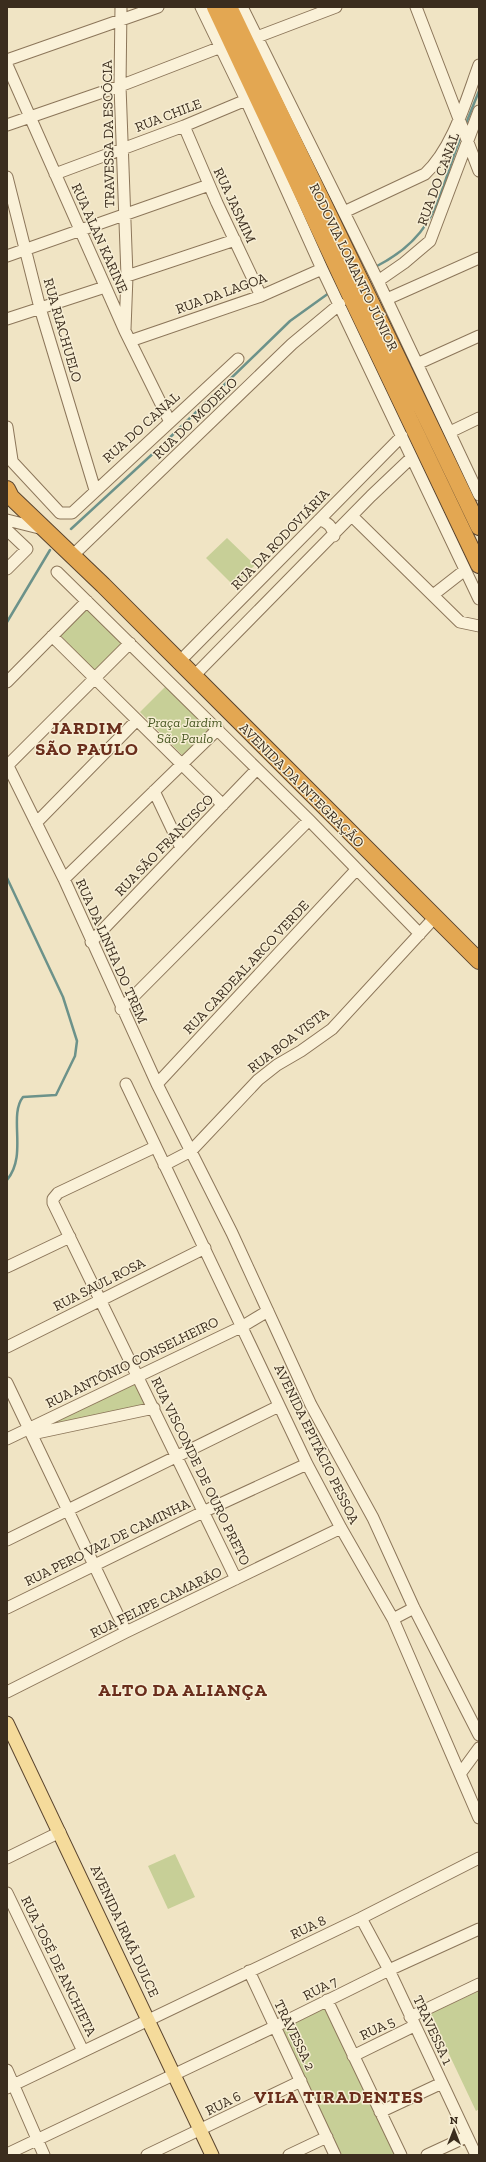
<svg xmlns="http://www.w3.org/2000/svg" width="486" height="2162" font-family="'Zilla Slab',serif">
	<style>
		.green { fill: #c7cf97 }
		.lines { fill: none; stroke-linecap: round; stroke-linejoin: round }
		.stream { stroke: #6c928a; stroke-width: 2.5 }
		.minor-casing { stroke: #8c765a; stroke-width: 13 }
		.major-casing { stroke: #5a442e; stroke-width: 15 }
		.highway-casing { stroke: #5a442e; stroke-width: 18 }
		.minor { stroke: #faf1d8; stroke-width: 11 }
		.major { stroke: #f5db9b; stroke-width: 13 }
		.highway { stroke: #e3a752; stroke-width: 16 }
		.labels { text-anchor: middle; stroke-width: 3; stroke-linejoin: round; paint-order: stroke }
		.street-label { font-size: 14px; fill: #3b2d1e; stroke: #f7eed4 }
		.park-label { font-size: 14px; font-style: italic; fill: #4a5924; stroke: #f7eed4 }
		.district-label { font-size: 18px; font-weight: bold; letter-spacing: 1px; fill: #6a2e1c; stroke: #f7eed4 }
	</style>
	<rect width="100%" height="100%" fill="#f0e4c4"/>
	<path class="green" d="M227,538L255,565L234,586L206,558Z
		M89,607L125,644L96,672L60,635Z
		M167,685L213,730L185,758L140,712Z
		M137,1382L150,1407L35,1431Z
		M175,1854L195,1897L168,1909L148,1866Z
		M479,1991V2109L476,2111L430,2014Z
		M325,2008L395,2155H341L281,2029Z"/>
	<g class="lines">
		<path class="stream" d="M465,126L479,91
			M377,266C439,234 438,194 461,136
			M71,529L159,448L290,321L329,293
			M7,622L50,550
			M7,878L63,997L77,1041L75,1056L56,1095L23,1097C8,1116 28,1155 7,1180"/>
		<g class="minor-casing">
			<path id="minor" d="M121,7L120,86L127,276L125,329
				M201,7L246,100L322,269L479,599
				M242,7L378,281L479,495
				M416,7L479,171
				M257,37L336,7
				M7,60L158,7
				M7,65L125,331L170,422
				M7,125L120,86L221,47
				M184,126L217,203L261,296
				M55,174L184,126L246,100
				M7,177L40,308L95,490
				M344,212L425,174C453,148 466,100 479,65
				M7,256L209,185
				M127,276L235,240
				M378,281L404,263L430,241L479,111
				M387,299L479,258
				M7,319L105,287
				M130,341L261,296L322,269
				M417,364L479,336
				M7,427L12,460
				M450,432L479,418
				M7,456L60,513H72L238,359
				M352,516L460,622L479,626
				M7,520L43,529
				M319,520C328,522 332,526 334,536
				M7,530L27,549L7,569
				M72,556L292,344L340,304
				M57,572L309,820L420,934
				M433,595L465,570
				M52,636L223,805
				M178,663L402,436
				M193,677L371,496L411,458
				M7,682L87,601
				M7,764L64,879L157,1084L232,1233L311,1405L373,1518L414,1608L479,1735
				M8,765L130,643
				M154,791L181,848
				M36,823L137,720
				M64,879L218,729
				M91,942L257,769
				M121,1009L309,820
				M126,1084L307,1464L341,1528L393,1619L479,1818
				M157,1084L356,870
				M155,1147L58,1193L53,1199V1203L236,1579
				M164,1165L191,1151L258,1080L277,1065L301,1051L332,1029L436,916
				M7,1267L70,1237
				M7,1347L205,1248
				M7,1383L126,1632
				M32,1434L154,1408
				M7,1439L243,1326L268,1311
				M7,1540L279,1406
				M7,1608L205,1511L307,1464
				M393,1619L414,1608
				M7,1692L126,1632L341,1528
				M460,1774L479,1748
				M7,1858L60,1832
				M7,1893L83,2051
				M361,1918L389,1970L476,2155
				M249,1971L335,2155
				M327,2000L401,2155
				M410,2017L479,1984
				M353,2056L414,2026
				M7,2070L44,2155
				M7,2088L361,1918L479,1858
				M380,2112L442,2083
				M7,2154L274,2027L389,1970L479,1929
				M147,2155L301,2081
				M289,2155L327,2137
				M427,2155L466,2137"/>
		</g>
		<g class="major-casing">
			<path id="major" d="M7,1723L212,2155"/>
		</g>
		<g class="highway-casing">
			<path id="highway" d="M215,7L351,297L479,565
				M229,7L479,527
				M7,489L11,497L103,585L479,961"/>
		</g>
		<use href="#minor" class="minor"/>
		<use href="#major" class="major"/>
		<use href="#highway" class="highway"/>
	</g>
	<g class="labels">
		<g class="street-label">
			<text transform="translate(168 115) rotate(-21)" y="5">RUA CHILE</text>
			<text transform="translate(108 134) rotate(-91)" y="5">TRAVESSA DA ESCÓCIA</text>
			<text transform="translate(438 179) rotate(-70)" y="5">RUA DO CANAL</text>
			<text transform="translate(235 205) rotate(65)" y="5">RUA JASMIM</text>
			<text transform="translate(100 238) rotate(66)" y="5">RUA ALAN KARINE</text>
			<text transform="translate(354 267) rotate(64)" y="5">RODOVIA LOMANTO JÚNIOR</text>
			<text transform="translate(221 293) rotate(-20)" y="5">RUA DA LAGOA</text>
			<text transform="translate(63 330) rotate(74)" y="5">RUA RIACHUELO</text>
			<text transform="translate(195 418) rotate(-44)" y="5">RUA DO MODELO</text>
			<text transform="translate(141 427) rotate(-42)" y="5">RUA DO CANAL</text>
			<text transform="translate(280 539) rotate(-46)" y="5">RUA DA RODOVIÁRIA</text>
			<text transform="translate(302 785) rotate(45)" y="5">AVENIDA DA INTEGRAÇÃO</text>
			<text transform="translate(164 845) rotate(-46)" y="5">RUA SÃO FRANCISCO</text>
			<text transform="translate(112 951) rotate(66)" y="5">RUA DA LINHA DO TREM</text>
			<text transform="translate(246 967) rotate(-47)" y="5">RUA CARDEAL ARCO VERDE</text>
			<text transform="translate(288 1040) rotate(-37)" y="5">RUA BOA VISTA</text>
			<text transform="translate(99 1284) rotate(-27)" y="5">RUA SAUL ROSA</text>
			<text transform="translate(132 1362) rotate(-26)" y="5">RUA ANTÔNIO CONSELHEIRO</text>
			<text transform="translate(317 1444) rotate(64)" y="5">AVENIDA EPITÁCIO PESSOA</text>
			<text transform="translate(201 1471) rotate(64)" y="5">RUA VISCONDE DE OURO PRETO</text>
			<text transform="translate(107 1542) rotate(-26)" y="5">RUA PERO VAZ DE CAMINHA</text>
			<text transform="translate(156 1602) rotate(-26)" y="5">RUA FELIPE CAMARÃO</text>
			<text transform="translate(308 1927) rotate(-25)" y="5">RUA 8</text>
			<text transform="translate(125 1931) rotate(65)" y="5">AVENIDA IRMÃ DULCE</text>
			<text transform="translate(59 1966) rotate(64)" y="5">RUA JOSÉ DE ANCHIETA</text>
			<text transform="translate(320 1988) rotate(-27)" y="5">RUA 7</text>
			<text transform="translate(377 2028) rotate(-26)" y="5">RUA 5</text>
			<text transform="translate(433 2030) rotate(65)" y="5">TRAVESSA 1</text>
			<text transform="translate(295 2035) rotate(64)" y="5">TRAVESSA 2</text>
			<text transform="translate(223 2103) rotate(-26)" y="5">RUA 6</text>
		</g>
		<g class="park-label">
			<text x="185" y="727">Praça Jardim<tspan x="185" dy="16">São Paulo</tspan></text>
		</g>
		<g class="district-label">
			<text x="87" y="734">JARDIM<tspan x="87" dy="21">SÃO PAULO</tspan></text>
			<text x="183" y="1696">ALTO DA ALIANÇA</text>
			<text x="339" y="2103">VILA TIRADENTES</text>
		</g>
	</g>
	<rect width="486" height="2162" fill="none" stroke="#3b2d1e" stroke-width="16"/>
	<g transform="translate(454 2130)" stroke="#f7eed4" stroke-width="3" paint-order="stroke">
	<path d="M0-3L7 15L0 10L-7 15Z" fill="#3b2d1e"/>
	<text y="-6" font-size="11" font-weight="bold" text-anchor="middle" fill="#3b2d1e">N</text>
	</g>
</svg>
